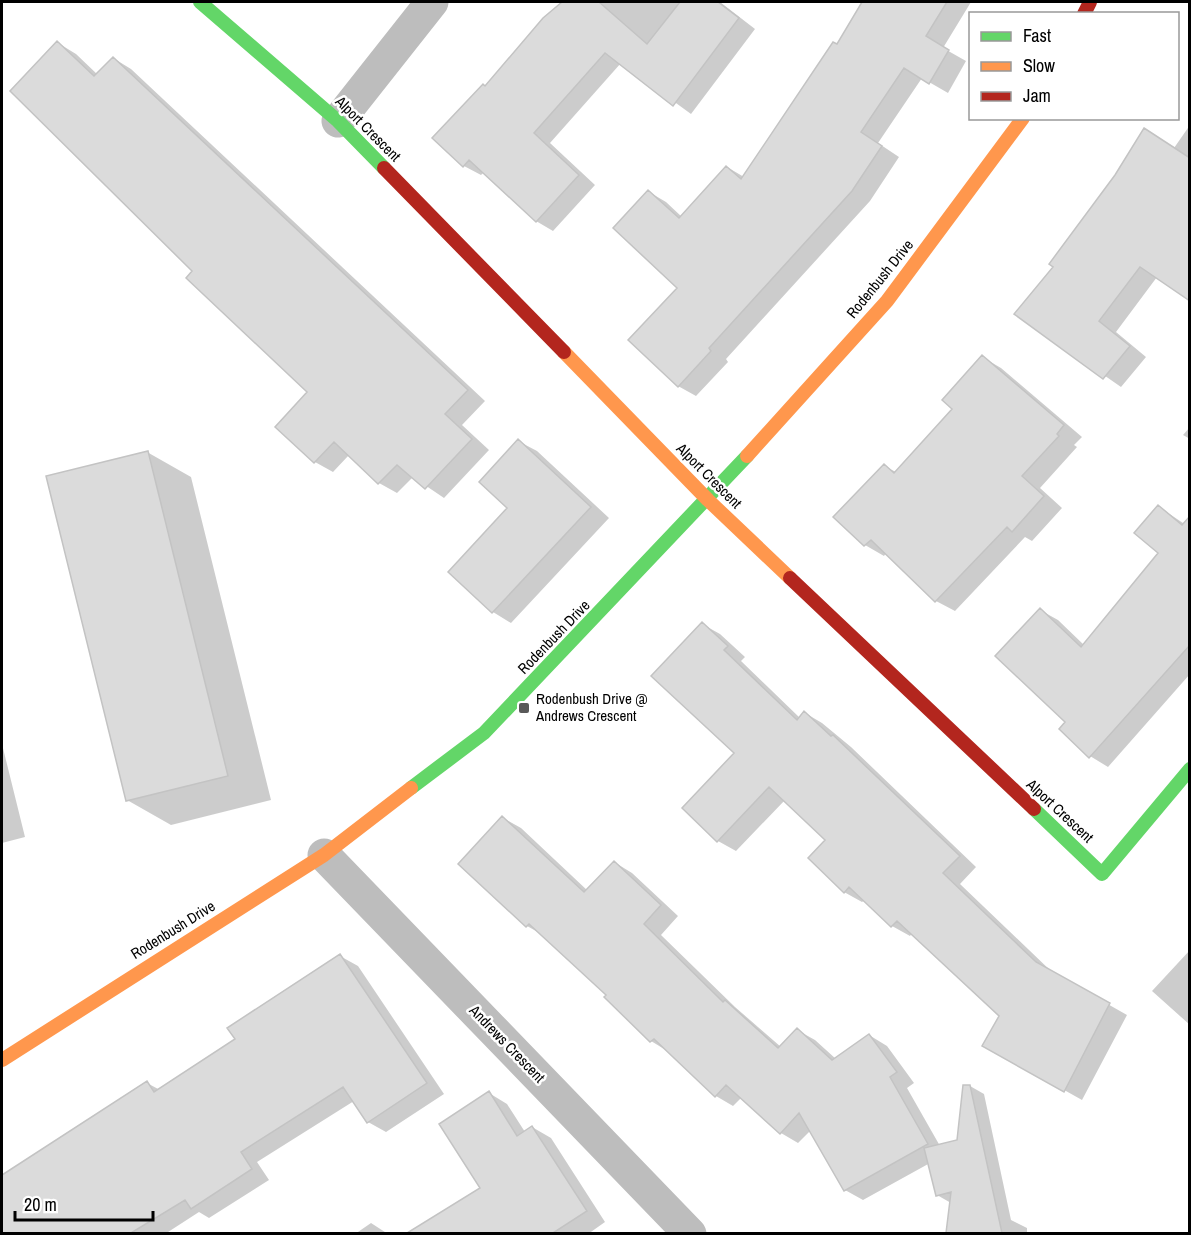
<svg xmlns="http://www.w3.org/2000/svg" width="1191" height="1235" font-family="'Archivo Narrow',sans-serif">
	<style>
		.shadow { fill: #0003 }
		.building { fill: #dbdbdb; stroke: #c3c3c3; stroke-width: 1.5 }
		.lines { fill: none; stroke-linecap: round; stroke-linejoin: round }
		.street { stroke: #bdbdbd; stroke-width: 33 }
		.fast { stroke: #63d668; stroke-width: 14 }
		.slow { stroke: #ff974d; stroke-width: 14 }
		.jam { stroke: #b3261e; stroke-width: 14 }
		.poi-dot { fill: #595959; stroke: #fff; stroke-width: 2 }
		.labels { text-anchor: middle; stroke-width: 5; stroke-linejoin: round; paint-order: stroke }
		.street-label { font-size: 15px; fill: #000; stroke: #fff }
		.poi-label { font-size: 15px; fill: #000; stroke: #fff; text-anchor: start }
	</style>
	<rect width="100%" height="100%" fill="#fff"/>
	<path class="shadow" d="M564,2H720L755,29L691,114L621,63L550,143L595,185L553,231L536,221L484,172L481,175L464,166L485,87L544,19Z
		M864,2H971L943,48L966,61L948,93L922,78L878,143L899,157L870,201L726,359L728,362L696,396L678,386L679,288L649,192L666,202L682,217L727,167L744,177L838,46Z
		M58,43L76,54L98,75L113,58L131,69L485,401L462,425L489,450L444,498L413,477L397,493L379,483L349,455L333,472L315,462L309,392L195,271Z
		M1190,125V299L1157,277L1116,332L1146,357L1121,387L1016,314L1174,148Z
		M982,357L1001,368L1082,437L1074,445L1077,447L1040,488L1062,508L1032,541L1025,537L955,611L936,601L886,553L884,556L865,545L835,517L884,466L896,472L954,409Z
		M1190,427V439L1183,435Z
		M518,441L537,451L609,518L511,623L493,612Z
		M147,452L191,477L271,800L171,825L127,800Z
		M1159,507L1186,525L1190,521V674L1108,767L1090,756L1067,722L1040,610L1058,620L1084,645L1161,553Z
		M702,624L720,634L745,657L741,661L800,718L805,713L822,723L851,747L976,867L960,884L1053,973L1127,1015L1082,1100L984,1045L1001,1016L912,933L910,936L892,926L865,900L862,902L844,892L827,840L785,800L736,851L718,841L684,808L736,752Z
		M2,744L25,837L2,843Z
		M503,818L521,828L588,891L614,862L632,873L678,916L661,935L735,1007L781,1047L797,1030L815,1040L836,1059L869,1035L887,1046L914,1083L907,1088L940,1146L958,1142L970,1086L984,1094L1011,1220L1027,1228V1234H948L951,1203L937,1195L930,1163L863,1200L845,1190L811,1130L798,1143L781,1133L742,1097L733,1106L716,1096L669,1052L651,1041L606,997L608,995L545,936L527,926Z
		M1190,950V1025L1152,991Z
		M340,956L358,966L444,1094L386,1132L368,1122L354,1101L257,1162L269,1180L209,1218L199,1212L165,1234H2V1177L147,1083L160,1090L237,1040Z
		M489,1093L507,1104L525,1132L532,1127L551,1138L605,1222L588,1234H410L482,1189Z
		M371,1223L388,1234H355Z"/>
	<path class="building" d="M562,2H599L647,44L680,2H718L739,18L673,106L605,53L534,133L579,175L536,222L469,160L463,167L432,138L483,84L485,86L543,18Z
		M862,2H947L926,36L949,50L929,84L904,68L861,132L882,146L852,191L709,348L711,351L678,387L628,340L677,288L613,228L648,190L679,218L726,166L741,179L833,42L837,44Z
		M57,41L94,76L113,57L468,390L445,414L472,439L425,489L397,465L378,484L334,442L314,463L275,427L307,392L186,278L192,271L10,91Z
		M1144,128L1190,158V301L1140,267L1099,321L1130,346L1103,379L1014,314L1053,267L1049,264L1115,175Z
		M982,355L1064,425L1057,434L1059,436L1022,476L1044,496L1012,532L1007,527L935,602L871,540L864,546L833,517L884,464L894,473L952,409L942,400Z
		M518,439L591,507L492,613L448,572L507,508L479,482Z
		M148,451L228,776L126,801L46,476Z
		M1158,505L1182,525L1190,516V645L1089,758L1059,729L1065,722L995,656L1040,608L1081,647L1158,553L1134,533Z
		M702,622L728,646L724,650L797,720L804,711L831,736L833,735L960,856L943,873L1036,962L1110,1003L1064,1092L982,1046L999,1016L897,921L891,927L849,887L844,893L808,858L825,840L769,787L717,842L682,808L734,753L651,676Z
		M502,816L584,892L614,861L661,905L644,924L723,1002L725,1000L778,1048L797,1028L832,1060L869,1034L897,1072L890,1077L928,1144L844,1191L799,1113L780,1134L726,1085L715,1097L654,1039L650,1042L604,997L606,995L529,924L526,927L458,864Z
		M340,954L427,1083L367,1123L343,1087L241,1152L252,1169L191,1209L185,1200L131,1233H2V1175L147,1081L154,1092L235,1039L227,1028Z
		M963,1085H970L1002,1233H946L951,1192L936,1196L924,1148L957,1140Z
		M489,1091L517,1136L532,1126L587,1211L553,1233H407L480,1188L439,1124Z"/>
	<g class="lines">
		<path class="street" d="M338,121L432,2
			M324,855L690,1234"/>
		<path class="fast" d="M200,2L338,121L384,168
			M411,788L484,733L747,456
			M1034,809L1102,874L1190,769"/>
		<path class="slow" d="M564,352L708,500L790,578
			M747,456L887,301L1023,118
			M2,1060L324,855L411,788"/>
		<path class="jam" d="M1084,14L1090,2
			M384,168L564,352
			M790,578L1034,809"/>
	</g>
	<rect class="poi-dot" x="518" y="702" width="12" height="12" rx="3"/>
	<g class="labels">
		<g class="street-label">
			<text transform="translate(368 129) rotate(45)" y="5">Alport Crescent</text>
			<text transform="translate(880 279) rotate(-51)" y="5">Rodenbush Drive</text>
			<text transform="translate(709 476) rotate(45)" y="5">Alport Crescent</text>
			<text transform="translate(554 637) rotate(-46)" y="5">Rodenbush Drive</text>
			<text transform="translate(1060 811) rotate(43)" y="5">Alport Crescent</text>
			<text transform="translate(173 930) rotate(-32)" y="5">Rodenbush Drive</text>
			<text transform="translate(507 1044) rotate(46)" y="5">Andrews Crescent</text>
		</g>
		<g class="poi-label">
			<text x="536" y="704">Rodenbush Drive @<tspan x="536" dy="17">Andrews Crescent</tspan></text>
		</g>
	</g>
	<rect width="1191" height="1235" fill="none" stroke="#000000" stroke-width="6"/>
	<rect x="969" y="12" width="210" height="108" fill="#ffffff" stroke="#999999" stroke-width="1.5"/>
	<rect x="981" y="32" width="30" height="9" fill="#63d668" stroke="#999999" stroke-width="1.5"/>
	<text x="1023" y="42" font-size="18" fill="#000000">Fast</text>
	<rect x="981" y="62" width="30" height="9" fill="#ff974d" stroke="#999999" stroke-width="1.5"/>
	<text x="1023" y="72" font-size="18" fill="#000000">Slow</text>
	<rect x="981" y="92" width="30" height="9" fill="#b3261e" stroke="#999999" stroke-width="1.5"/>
	<text x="1023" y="102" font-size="18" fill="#000000">Jam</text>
	<path d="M15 1211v9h138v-9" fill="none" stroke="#000000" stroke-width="3"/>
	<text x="24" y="1211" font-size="18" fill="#000000" stroke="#ffffff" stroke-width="4.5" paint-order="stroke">20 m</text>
</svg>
